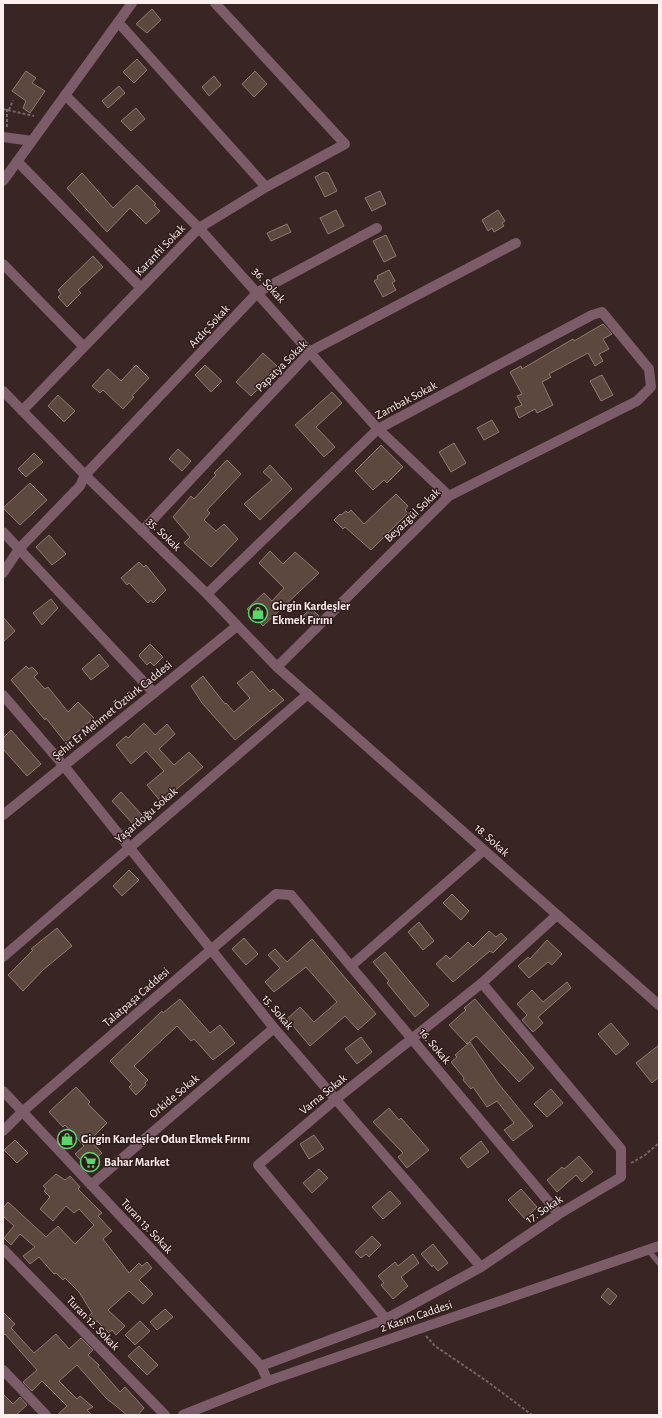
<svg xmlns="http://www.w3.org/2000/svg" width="662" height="1418" font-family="'Alegreya Sans',sans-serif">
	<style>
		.building { fill: #5c483e; stroke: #917a70 }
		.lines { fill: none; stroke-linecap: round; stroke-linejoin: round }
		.path { stroke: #776464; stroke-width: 2; stroke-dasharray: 3 2; stroke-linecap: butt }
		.service { stroke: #7b5c68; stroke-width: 5.5 }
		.minor { stroke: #7b5c68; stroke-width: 10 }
		.tertiary { stroke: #7b5c68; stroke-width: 10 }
		.labels { text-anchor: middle; stroke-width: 3; stroke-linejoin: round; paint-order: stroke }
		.street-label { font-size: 12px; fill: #feefee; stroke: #301b1b }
		.poi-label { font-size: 12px; font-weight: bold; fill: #feefee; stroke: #301b1b; text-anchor: start }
	</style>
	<rect width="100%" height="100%" fill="#3a2525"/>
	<path class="building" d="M152,9L161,20L147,33L136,24Z
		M137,59L147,70L134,83L123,72Z
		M26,71L36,78L32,83L45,91L30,113L23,108L26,101L12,91Z
		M255,71L267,84L254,97L242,84Z
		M214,76L221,85L209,96L202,87Z
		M119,86L125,93L108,108L102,101Z
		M136,108L145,119L131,131L121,121Z
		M324,172L328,173L337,191L325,197L315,177Z
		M82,173L113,208L137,185L156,204L154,205L160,211L146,224L130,208L107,232L67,188Z
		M380,191L386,204L372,211L365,198Z
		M336,210L344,226L328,234L320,218Z
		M498,210L505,221L502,223L504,226L494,232L492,228L488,231L482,220Z
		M287,224L291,232L271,241L267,233Z
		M386,235L396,256L384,262L373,241Z
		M93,256L103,267L78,290L81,293L67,307L58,297L61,294L58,290Z
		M389,270L395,281L392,283L396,290L383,297L374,281L378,279L377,276Z
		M603,324L612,334L603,339L609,349L599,354L603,361L595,366L588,353L549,374L551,377L542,382L553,405L537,413L535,409L519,418L515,408L522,405L517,396L522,394L510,372L521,366L522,369L561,346L573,339L574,341Z
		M263,353L279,368L251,396L236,382Z
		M136,365L149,378L132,396L134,397L123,409L103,390L100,393L92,386L108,369L121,381Z
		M205,365L222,381L211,392L195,375Z
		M602,375L613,395L601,401L590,381Z
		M332,392L342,403L316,427L335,447L324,457L295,425Z
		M58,395L75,411L64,422L48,406Z
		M492,420L499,432L484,440L477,428Z
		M454,443L466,463L451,472L439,452Z
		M381,445L403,467L387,483L384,480L373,490L355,471Z
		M178,449L191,461L182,471L169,459Z
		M34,453L43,462L26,477L18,469Z
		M227,460L241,474L207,510L210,513L204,520L216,531L224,524L238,539L211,567L184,543L190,537L173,517L191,496L194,499L216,475L214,473Z
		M270,465L292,489L260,520L244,504L272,480L263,472Z
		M30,483L47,500L20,525L3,508Z
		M396,494L408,506L405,510L408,513L371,550L345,527L343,529L334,520L340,514L341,515L346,511L348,513L351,510L364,524Z
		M49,535L66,554L52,565L36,547Z
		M270,551L283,564L295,552L319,573L263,626L247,609L264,593L272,601L284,588L259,563Z
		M139,562L144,567L146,565L166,590L153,603L151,600L148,603L129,583L127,585L121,578Z
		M51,599L58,608L42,625L33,613Z
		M311,608L319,616L311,624L303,616Z
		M3,617L15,631L3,642Z
		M150,644L163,657L154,666L150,662L147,665L139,656L140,654Z
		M99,654L109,666L91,680L82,669Z
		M26,666L29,669L32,667L38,673L34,677L45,689L48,687L68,712L78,702L94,718L65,742L46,718L45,720L11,680Z
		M252,671L270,692L273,689L284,700L235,740L202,703L191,686L203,676L225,704L226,703L234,712L250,698L237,683Z
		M144,723L155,735L167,724L175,734L159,749L174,765L189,752L203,767L161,802L147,785L164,771L146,751L131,764L116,745L126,736L128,738Z
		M11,730L41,764L27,776L3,749V738Z
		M121,792L142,815L133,824L112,801Z
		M129,870L139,880L122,896L113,886Z
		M452,894L469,911L461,920L443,903Z
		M419,922L434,941L423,950L408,932Z
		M57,928L72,946L43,970L23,991L8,975L33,950L31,949Z
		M489,931L496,937L501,933L507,939L493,953L490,951L453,982L436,964L446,955L450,959L468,942L473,947Z
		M244,938L258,954L246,965L232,949Z
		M312,939L376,1014L358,1030L345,1016L310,1046L287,1019L300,1007L314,1022L337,1002L306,967L274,992L265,982L280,968L268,955L275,949L287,962Z
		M547,940L562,954L552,965L548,962L529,978L518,966L528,957L530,959Z
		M385,952L429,1005L415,1017L387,983L389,981L373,962Z
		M567,982L571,988L538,1017L543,1023L533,1032L522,1020L527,1015L517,1004L532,990L543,1002Z
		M180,999L210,1033L220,1025L235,1043L213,1060L194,1039L191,1041L177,1026L134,1066L148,1080L145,1083L146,1085L136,1095L129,1087L132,1084L110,1061L162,1011L163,1013Z
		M475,999L534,1068L519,1082L476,1036L467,1044L449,1025L466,1010L464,1008Z
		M611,1023L629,1044L616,1055L598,1034Z
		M361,1037L372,1052L357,1064L345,1049Z
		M470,1042L498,1083L533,1126L513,1141L504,1130L514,1123L497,1101L487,1107L473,1087L471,1089L463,1080L464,1078L451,1062L457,1057L455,1055Z
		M659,1045V1077L652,1083L636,1063Z
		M76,1087L90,1102L88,1104L107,1123L90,1140L102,1153L87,1167L75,1154L84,1146L65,1125L63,1127L49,1112Z
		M551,1089L563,1103L547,1117L534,1104Z
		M389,1108L399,1120L401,1118L429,1150L407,1168L398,1157L403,1153L373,1122Z
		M314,1135L324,1149L309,1159L300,1144Z
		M15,1140L28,1153L17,1163L4,1150Z
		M481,1141L489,1152L468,1168L460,1158Z
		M579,1156L593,1172L582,1182L576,1175L557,1192L547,1180L562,1167L564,1169Z
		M319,1169L328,1178L312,1193L303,1183Z
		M56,1174L65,1180L70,1176L80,1187L78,1189L102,1213L98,1216L112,1231L103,1239L129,1273L139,1263L142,1266L147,1262L152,1268L139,1280L153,1294L143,1304L129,1291L108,1310L125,1326L116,1335L112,1330L109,1333L97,1321L93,1324L87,1318L92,1313L79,1292L65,1278L63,1280L56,1273L54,1274L39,1257L30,1264L23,1256L35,1247L20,1234L11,1245L4,1238L14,1226L3,1216V1208L8,1202L46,1237L58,1226L75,1244L94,1225L79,1209L74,1213L66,1206L53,1221L40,1209L50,1197L44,1191L46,1189L43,1186Z
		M521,1189L537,1207L525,1219L508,1200Z
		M390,1191L401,1203L383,1219L372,1207Z
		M372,1236L381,1245L369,1257L366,1254L361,1258L355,1252Z
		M433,1244L448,1263L438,1271L433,1265L432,1267L421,1254Z
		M413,1254L419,1263L401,1277L408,1286L393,1299L381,1285L384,1283L378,1276L395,1262L398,1266Z
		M608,1288L617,1296L610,1305L601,1297Z
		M165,1309L173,1317L157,1330L150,1322Z
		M3,1312L15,1324L11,1328L34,1353L56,1334L69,1349L81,1338L93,1350L88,1355L99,1365L98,1367L120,1392L125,1387L144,1408L138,1415H127L106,1398L77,1365L59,1381L77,1399L80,1396L93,1407L87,1410L92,1415H57L67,1406L42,1381L32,1391L23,1382L37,1370L5,1334L3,1336Z
		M140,1321L150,1331L135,1345L125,1335Z
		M139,1346L158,1365L147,1375L128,1356Z
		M3,1394L13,1404L20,1397L27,1405L16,1415H3Z"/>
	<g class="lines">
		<path class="path" d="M3,109L34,116
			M7,109V128
			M9,110L13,100
			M631,1163L645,1155L659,1143
			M426,1336L435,1346L488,1382L532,1415"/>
		<path class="service" d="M648,1250L659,1263"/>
		<path class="minor" d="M118,22L266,187
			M65,95L199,228L378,429L449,496
			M3,137L32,141
			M17,161L141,288
			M3,181L132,3
			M3,264L84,347
			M3,391L85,475L207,594L277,667L659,1005
			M22,411L199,228L266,187L345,144L215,3
			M142,531L311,351L516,243
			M3,532L154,693
			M3,573L19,549L80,486L85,475L258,292L377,228
			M207,594L378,429L592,315L602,312L649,369L651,387L637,401L449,496L277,667
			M3,695L64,766L274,1028L481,1267
			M291,895L559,1214
			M3,957L308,694
			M351,966L484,850
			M3,1091L261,1366L268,1381
			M91,1185L274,1028
			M3,1249L165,1415
			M386,1319L258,1165L336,1099L482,983L557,915
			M261,1366L386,1319L481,1267L559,1214L621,1177V1149L482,983
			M3,1370L46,1415"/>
		<path class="tertiary" d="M3,815L237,626
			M3,1131L22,1112L276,894L291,895
			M183,1415L268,1381L659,1246"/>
	</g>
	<defs>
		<g id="shop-ring" transform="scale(1)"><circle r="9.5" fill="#301b1b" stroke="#5cd56d" stroke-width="1.5"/><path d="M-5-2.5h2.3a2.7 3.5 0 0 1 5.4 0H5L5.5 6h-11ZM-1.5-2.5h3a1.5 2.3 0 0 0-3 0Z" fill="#5cd56d"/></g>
		<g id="supermarket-ring" transform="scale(1)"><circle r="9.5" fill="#301b1b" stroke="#5cd56d" stroke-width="1.5"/><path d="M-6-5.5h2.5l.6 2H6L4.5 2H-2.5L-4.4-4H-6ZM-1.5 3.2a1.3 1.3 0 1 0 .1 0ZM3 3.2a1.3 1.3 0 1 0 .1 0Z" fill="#5cd56d"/></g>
	</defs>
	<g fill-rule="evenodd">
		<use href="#shop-ring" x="258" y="613"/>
		<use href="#shop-ring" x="67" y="1139"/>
		<use href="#supermarket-ring" x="90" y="1162"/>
	</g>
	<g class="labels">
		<g class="street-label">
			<text transform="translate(160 250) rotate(-46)" y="4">Karanfil Sokak</text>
			<text transform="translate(269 285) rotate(48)" y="4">36. Sokak</text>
			<text transform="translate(209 326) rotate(-47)" y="4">Ardıç Sokak</text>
			<text transform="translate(281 366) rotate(-45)" y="4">Papatya Sokak</text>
			<text transform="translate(406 400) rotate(-28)" y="4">Zambak Sokak</text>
			<text transform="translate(412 515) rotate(-44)" y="4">Beyazgül Sokak</text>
			<text transform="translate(164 534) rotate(44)" y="4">35. Sokak</text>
			<text transform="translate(112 710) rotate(-39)" y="4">Şehit Er Mehmet Öztürk Caddesi</text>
			<text transform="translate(146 815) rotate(-41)" y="4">Yaşardoğu Sokak</text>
			<text transform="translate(492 840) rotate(42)" y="4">18. Sokak</text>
			<text transform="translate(136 997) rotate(-41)" y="4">Talatpaşa Caddesi</text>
			<text transform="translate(278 1012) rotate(50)" y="4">15. Sokak</text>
			<text transform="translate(435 1046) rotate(50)" y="4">16. Sokak</text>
			<text transform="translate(323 1094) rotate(-39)" y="4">Varna Sokak</text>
			<text transform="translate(174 1096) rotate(-40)" y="4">Orkide Sokak</text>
			<text transform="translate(544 1209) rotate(-33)" y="4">17. Sokak</text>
			<text transform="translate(147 1226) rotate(47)" y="4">Turan 13. Sokak</text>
			<text transform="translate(416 1316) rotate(-19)" y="4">2 Kasım Caddesi</text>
			<text transform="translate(93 1323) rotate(46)" y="4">Turan 12. Sokak</text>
		</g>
		<g class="poi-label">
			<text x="272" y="610">Girgin Kardeşler<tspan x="272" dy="14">Ekmek Fırını</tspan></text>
			<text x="81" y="1143">Girgin Kardeşler Odun Ekmek Fırını</text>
			<text x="104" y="1166">Bahar Market</text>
		</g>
	</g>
	<rect width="662" height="1418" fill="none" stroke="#feefee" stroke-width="8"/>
</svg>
